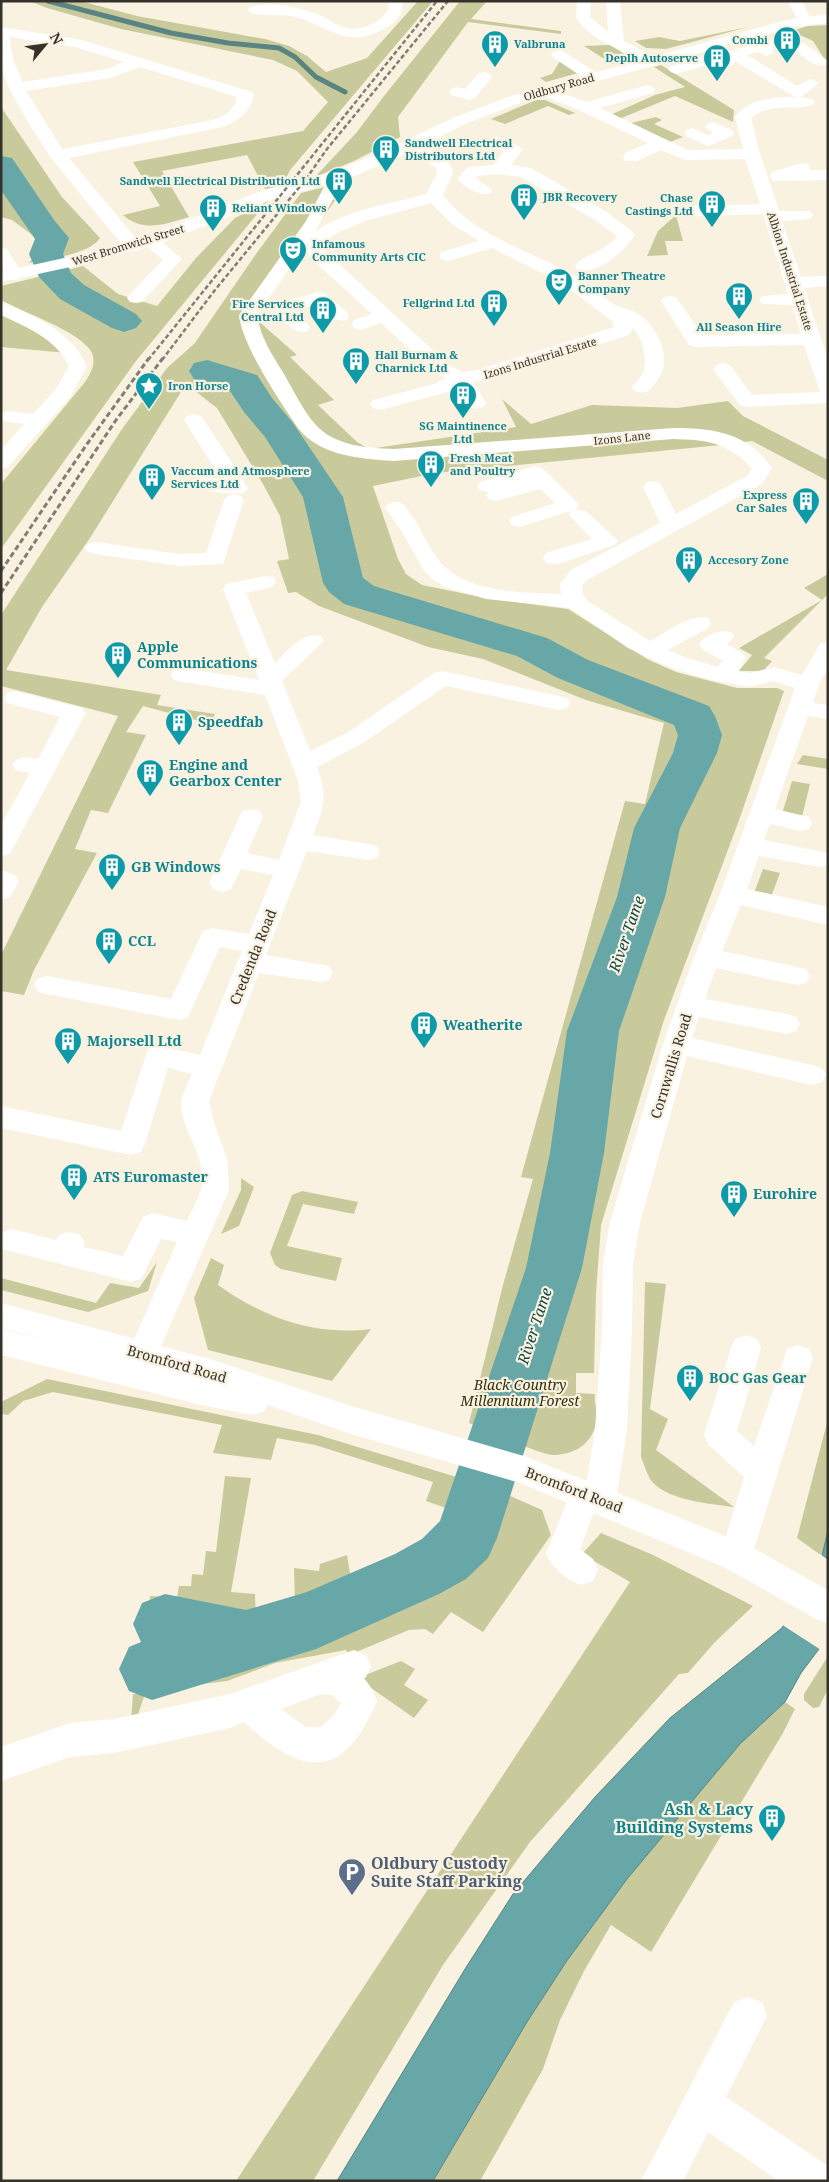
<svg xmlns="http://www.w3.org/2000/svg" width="829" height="2182" font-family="'Noto Serif',serif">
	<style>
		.green { fill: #c8ca9b }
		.water { fill: #68a7a8; stroke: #598482 }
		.pier { fill: #faf2e1 }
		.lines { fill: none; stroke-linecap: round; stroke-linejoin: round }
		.stream-far1 { stroke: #598482; stroke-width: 5 }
		.stream { stroke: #598482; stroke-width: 11 }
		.river { fill: #68a7a8; fill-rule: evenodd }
		.minor { fill: #fff; fill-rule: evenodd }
		.major { fill: #fff; fill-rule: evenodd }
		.rail-far1 { stroke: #837e73; stroke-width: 2.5; stroke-dasharray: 4.5 2.5; stroke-linecap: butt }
		.rail { stroke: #837e73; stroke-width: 3; stroke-dasharray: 5.5 3; stroke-linecap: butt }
		.labels { text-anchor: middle; stroke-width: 4.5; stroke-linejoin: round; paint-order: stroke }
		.far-culture-label { font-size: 11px; font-weight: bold; fill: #0d838f; stroke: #faf2e1; text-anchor: start }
		.far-street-label { font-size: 11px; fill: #35322b; stroke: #faf2e1 }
		.culture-label { font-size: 14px; font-weight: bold; fill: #0d838f; stroke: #faf2e1; text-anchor: start }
		.street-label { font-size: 14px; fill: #35322b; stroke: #faf2e1 }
		.park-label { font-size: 14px; font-style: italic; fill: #2f3009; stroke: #faf2e1 }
		.water-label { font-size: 15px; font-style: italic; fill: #0e484a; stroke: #faf2e1 }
		.near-culture-label { font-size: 16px; font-weight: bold; fill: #0d838f; stroke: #faf2e1; text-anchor: end }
		.near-service-label { font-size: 16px; font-weight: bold; fill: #4e5e75; stroke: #faf2e1; text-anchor: start }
	</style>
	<rect width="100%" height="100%" fill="#faf2e1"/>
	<path class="green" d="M30,1H80L137,16L265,39L289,46L307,56L326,72L367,58L418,1H433L291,169L281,186L265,189L247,155L162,171L189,217C165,224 144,233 123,215L160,206L133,162L303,131L328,102L297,71L273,60L121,29L47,8Z
		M460,1H487L471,19L561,31V34L468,22L398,117L400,137L354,161L315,177L357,132L384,96Z
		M828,25V65L813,41L791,31L808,26Z
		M748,27L666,49L646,48L635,41L659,37L680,41Z
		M610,45L623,53L626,59L612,64L584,46Z
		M560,61L578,73L546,82L540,78L552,74Z
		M661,65L734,110L733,122L675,96L619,119L610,115L655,95L685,87L654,67Z
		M536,100H545L575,113L569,115L548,106L505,124L491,119Z
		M1,107L62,197L100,238C89,255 47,259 28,263L39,254L35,237L12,220L1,217Z
		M656,117L662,120L654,124L683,137L670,142L631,123Z
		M348,181L255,318L297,355L290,357L334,400L318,405L357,442L369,449L516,427L502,399L531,424L592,405L677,408L728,401L743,416L828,460V481L752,441L721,445L436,473L373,486L398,559L406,574L422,585L486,598L568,609L647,659L676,672L737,688H777L784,691L738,823L664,1020L601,1225L596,1293L594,1373H576V1393L595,1394C593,1403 599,1412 597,1421C592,1442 579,1453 556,1455C545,1457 483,1429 469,1423L503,1285L533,1179L521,1177L625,801L645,804L664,723L586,700L483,659L428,647L319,606L296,592L288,593L277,561L289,559L280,516L263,484L217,408L186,384L90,538L42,607L6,670L161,695L157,705L215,714L210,724L143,706L126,732L146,735L108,813L91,810L75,849L97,853L34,970L24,995L1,991V955L118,716L1,686V615L122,429L167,368L195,343L201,334L256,254L301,193Z
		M268,201L136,361L1,549V484L85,382C91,373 96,364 92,353C82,332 22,312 1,300V286L83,266L118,294L157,306L196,258L235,218Z
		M676,215L683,241H665L668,255L647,256L658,231Z
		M1,314L46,335L67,353L1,347Z
		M828,574V594L764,658L772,661L763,671H739L752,655L739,648L822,600L804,588Z
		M803,755L828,759V769L797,764Z
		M792,781L810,784L802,817L782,814Z
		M763,869L780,873L771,897L754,893Z
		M241,1178L254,1187L239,1226L221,1234L241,1190Z
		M302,1191L358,1202L354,1214L303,1204L287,1246L342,1258L336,1281L281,1269L275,1265L270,1253L292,1195Z
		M211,1258L224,1265L218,1285C265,1318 313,1336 371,1329L332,1381L208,1350L194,1298Z
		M157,1262L148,1291L88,1312L1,1290V1278L96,1303L110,1283L139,1288Z
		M645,1282L666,1284L650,1409L668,1419L656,1450L734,1507C710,1504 664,1500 650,1479C646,1472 644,1464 641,1457Z
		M47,1379L318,1435L460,1478L508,1495L542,1510L551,1535L483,1632L451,1612L433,1634L425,1629L409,1630L349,1655L346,1650L275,1663L227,1681L146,1691L135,1723L131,1722L133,1694H140L150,1596L177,1597L179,1586H191L192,1574L203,1575L206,1551L216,1552L225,1476L251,1478L231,1592L255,1594L256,1624L295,1608L294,1568L319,1571L320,1564L347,1555L352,1585L434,1544L449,1509L426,1501L433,1482L315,1445L277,1438L271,1460L213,1453L222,1425L53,1392L23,1401L8,1415L1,1414V1402Z
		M828,1419V1530L822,1556L797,1538Z
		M601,1533L653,1555L753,1606L714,1643L688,1673L679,1674L530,1842L443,1965L313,2181H236L630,1582L582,1554Z
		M828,1656V1689L819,1707L813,1708L804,1700V1694Z
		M401,1661L415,1669L404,1685L428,1700L414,1718L364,1683L360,1677Z
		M785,1702L795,1709L783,1733L651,1952L611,1925L584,1971L560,2020L543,2069L480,2181H433L527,2022L566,1962L627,1879L740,1744Z"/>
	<path class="water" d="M828,1530V1637L801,1673L785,1702L740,1744L627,1879L566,1962L527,2022L433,2181H337L465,1969L513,1894L595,1797L670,1718L782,1628L822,1556Z"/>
	<path class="pier" d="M820,1554L828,1560V1641L821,1650L781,1624Z"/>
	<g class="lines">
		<path class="stream-far1" d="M48,1L171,33L228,43L279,48L295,57L316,77L345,92"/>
		<path class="stream" d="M466,1538L473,1554"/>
		<path class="river" d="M1,156L12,158L54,220L69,238L63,254L71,273L84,285L136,314L142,321L136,328L124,332L112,328L60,299L39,277L29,254L35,239L1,190Z
			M207,360L257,375L272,398L293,423L343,497L363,578L374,586L547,638L588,660L709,706L715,716L722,735L717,753L680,828L665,897L619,1031L604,1153L582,1268L497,1538L488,1558L466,1579L439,1594L316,1649L152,1700L129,1691L119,1669L129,1647L141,1642L133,1624L142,1603L165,1594L246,1610L307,1592L395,1554L422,1539L440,1521L526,1268L550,1153L567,1031L617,897L634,828L673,753L678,735L674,725L558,678L517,656L344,604L329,592L323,583L303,497L265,437L244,412L230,391L194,379L189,371L194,363Z"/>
		<path class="minor" d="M388,1H402C404,12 398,20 389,26C348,52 332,27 295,17C280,13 264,17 250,13L248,10L250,7C273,1 300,7 322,16C330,20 337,26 346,28C360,32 383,22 389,8Z
			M577,1H591L590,17L608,32L606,1H620L624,41L657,58L660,61L657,64H647L598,39L582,26L576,17Z
			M788,1H802L811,20L809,23H799Z
			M1,27L82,40L252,92L254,95C249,114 239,120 223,127L69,158L139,242L142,246L139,250L133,251L127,250L109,229L51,158L26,119L10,90L1,68ZM9,37L75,47L124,62L107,69L23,82L14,62ZM140,67L237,97C234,111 225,115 213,120L62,149L26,91L110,78Z
			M748,34L763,42L785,37L790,39L805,44L828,61L826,65C809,69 801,48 784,47C781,47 776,48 772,49L774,51L771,54L766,56L758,52L747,55L797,86L810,79L816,81L818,84L801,97L813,99L815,102L813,105C791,111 770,102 751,118L760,154L779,211H810L813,215L810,219L782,221L801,277L828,276V286L804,288L828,359V403L747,407L740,405L713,369L716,365L723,363L730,365L752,395L820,392L804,345L696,347L689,345L661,301L664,297L670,296L676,297L702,335H734L736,328L743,326L750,328L753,334H801L792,305L762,304L759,300L762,296L788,294L763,214L677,217L671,216L668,212L671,208L677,207L760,204L745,159L685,160L661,150L637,161H625L623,157L625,153L648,143L579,110L538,94L536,91L538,88L544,86L586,102L647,85L653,87L655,90L653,93L600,108L688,150L743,149L735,117C747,99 775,97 795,97L733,60L735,62L732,65L727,67L717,62L676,74L671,72L668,69L671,66L719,52L727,56L729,51L748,46L740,39L743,36Z
			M559,50L564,52L599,74L601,77L599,80H587L554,58L551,55L554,52Z
			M484,72L490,74L492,77L475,98L469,100L451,95L449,92L451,89L457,87L465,89L478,74Z
			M713,122L732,130L734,133L732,136L708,146L686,136L684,133L686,130L692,128L708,135L713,133L705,127L707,124Z
			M497,136L520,147L522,150L511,165L531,168L607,212L632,231L635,235C625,251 598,275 578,270L575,266C583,254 606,252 617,236L595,220L521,177L499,174L478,176L476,178L492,190L490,194C479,196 463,187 457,178L468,167L493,165L504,151L491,144L489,141L491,138Z
			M406,141C422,145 451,155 453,173L443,195C474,237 531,250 575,276C588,283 599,294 612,303C620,308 631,309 640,315C655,325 670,354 662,372C659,379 653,385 649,391L642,393L635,391L632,387C636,382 642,376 644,370C647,356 642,337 633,328L629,335L487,380L473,382L486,403L483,407L476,409L469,407L457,387L448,392L380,410L373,408L370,404L373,400L434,384L446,378L436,374L381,323L361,330L354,328L352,324L354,320L372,314L313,260L306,250L309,241L257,315C260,337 273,356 284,374C294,391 302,409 315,424C334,446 367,448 394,449L673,428C714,428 748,433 772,468L762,484L587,580L582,585L583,595L589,602L650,641C667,632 689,614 708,618L711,623L708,628L668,650L687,658L718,667L722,660L702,649L699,644C706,634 719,629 731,632L734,637L727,644L743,653L746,658L738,671L750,673L774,667L802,675L820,644L828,642V669L819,684L813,703L828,705V719L808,716L775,809L809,817L812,823L809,829L800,831L770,824L764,840L828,853V865L820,867L759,856L747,889L828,907V925L741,905L722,951L797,967L806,969L810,976L806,983L797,985L716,968L705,999L787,1014L796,1017L800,1024L796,1031L787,1034L699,1017L692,1038L812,1065L822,1068L826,1075L822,1082L812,1085L687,1056L640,1222L633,1264L632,1329L627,1429L616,1500L611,1510L600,1514L594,1512L580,1549L593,1559L598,1570L593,1581L581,1585C565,1579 553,1569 546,1554L574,1484L587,1480L595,1429L602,1329L603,1264L610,1222L663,1044L694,957L720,894L795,688L773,681L750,687L707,679L671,668L628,648L570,608L486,599L445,587L432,579L423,569L401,530L385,508L388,504C393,502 398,501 403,504C405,506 408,511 410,513C423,530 430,554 446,568C475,594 524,592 561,594L560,584L571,570L660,523L643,487L646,483L653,481L660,483L676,514L747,476L752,469C729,442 707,440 673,439L394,461C361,459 320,456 298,428C280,402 242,345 239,315L306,221L332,172H344L346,176L315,232C346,209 389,205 426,194L437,173L436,168L429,163L400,149L398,146L400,143ZM431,203L452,224L479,241L442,252L439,256L442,260L448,261L492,248L562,283L612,321L614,327L478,370L463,372L450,366L324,250L327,240L337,233L365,221Z
			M802,163L808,164L810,168L809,170H828V180L778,181L772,180L770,176L772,172Z
			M150,236L156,237L182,259L142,302L136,303L130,302L127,298L130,294L163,260L141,241L144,237Z
			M1,248L7,249L23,275L20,279L14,280L8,279C1,268 1,260 1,248Z
			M318,292L324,293L347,312L349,316L347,320C333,323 325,312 315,304L294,310L310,327L308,331C293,335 281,319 273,308L276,304Z
			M1,303C10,305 18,309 27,313C53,326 74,339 87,366L71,396L8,467L1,469V450L24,424L1,421V413L7,411L33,414L56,389L69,366C55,338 28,328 1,315Z
			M194,414L201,416L204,420L248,488L245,492C230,496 210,491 195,487L192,483L195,479L202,477L222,480L184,420L187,416Z
			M535,466L542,468L576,501L579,505L575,510L586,511L614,537L618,541L614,545L562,563L554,564L546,563L543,558L546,553L592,539L569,515L571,511L519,527L512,525L509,521L512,517L555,503L540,489L496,501L489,499L486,495L488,492L480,490L477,486L480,482Z
			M234,494L241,496L244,500L223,564L180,566L95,554L88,552L84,548L88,544L95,542L180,554L206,553L224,500L227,496Z
			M265,576L273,577L276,582L273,587L246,593L275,663C288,651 302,631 321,636L324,641L282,681L310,751L347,733L434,673L442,671L559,696L567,698L570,703L567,708L559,710L446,686L363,743L317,767C328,795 324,808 313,835L368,844L377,846L380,852L377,858L368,860L307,851L266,955L329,966L333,973L329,980L320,982L259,973L209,1101L214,1123L227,1158L229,1190L158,1353L154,1362L143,1366L132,1362L128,1353L177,1242L161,1239L141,1279L131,1282L2,1249L1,1233L12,1229L56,1240C62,1230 70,1231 80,1235L85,1243L83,1247L123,1256L143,1217L153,1213L187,1221C191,1211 198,1200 201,1189C208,1156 181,1132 181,1103C182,1094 189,1082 192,1074L168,1068L145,1144L141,1152L131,1155L1,1128V1106L121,1131L148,1049L158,1046L200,1055L242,951L220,947L188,1017L179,1020L47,994L38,992L34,985L38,978L47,976L171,999L203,931L212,928L249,934L273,875L241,869L231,889L222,892L213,889L209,883L242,811L251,809L260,811L263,817L247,853L279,860L301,801L297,778L265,695L182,682L174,680L171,675L174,670L182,668L259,680L223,589L226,584Z
			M15,691L82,708L86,713L13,848L10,854L1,856V825L30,773L16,770L12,765L16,760L24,757L38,759L60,717L7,703L4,698L7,693Z
			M1,870L15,875L19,881L10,897L1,900Z
			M746,1335L757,1339L761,1348L737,1431L754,1446L787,1349L798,1345L809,1349L813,1358L752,1556L748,1567L736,1571L724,1567L720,1556L744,1477L709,1445L704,1435L731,1348L735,1339Z
			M354,1650L366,1655L371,1666L366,1677L364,1678L372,1689L377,1701C357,1747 331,1783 278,1749C266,1742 255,1732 244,1722L230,1728L114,1753L70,1757L1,1781V1747L70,1723L114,1719L230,1694ZM321,1694L332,1695L341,1703L334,1715L321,1727H306L281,1709Z
			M748,1997L762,2002L767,2016L726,2097L828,2166V2181H779L708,2132L683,2181H641L734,2002Z"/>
		<path class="major" d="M828,14V23L793,27L526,101L467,123L393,160L344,180L273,199L156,245L75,266L1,282V272L73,256L144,237L261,191L332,172L381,152L455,117L514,95L787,20Z
			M1,1303L210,1359L351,1406L524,1456L748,1545L828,1590V1623L816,1619L724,1567L520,1483L351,1434L268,1405L265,1411L254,1415L205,1406L1,1355V1329L66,1345L1,1328Z"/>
		<path class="rail-far1" d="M148,360L437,1
			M162,360L215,290L306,179L327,149L448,1"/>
		<path class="rail" d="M1,571L87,444L149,358
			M1,593L116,420L163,358"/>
	</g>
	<defs>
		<g id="building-pin" transform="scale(1.4375)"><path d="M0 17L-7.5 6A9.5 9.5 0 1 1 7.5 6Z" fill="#0f9aa8" stroke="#faf2e1"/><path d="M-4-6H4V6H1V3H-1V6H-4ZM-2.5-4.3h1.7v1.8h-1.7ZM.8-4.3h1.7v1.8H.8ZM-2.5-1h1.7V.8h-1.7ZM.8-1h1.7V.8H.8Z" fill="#fff"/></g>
		<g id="theatre-pin" transform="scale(1.4375)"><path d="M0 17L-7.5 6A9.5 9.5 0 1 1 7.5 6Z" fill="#0f9aa8" stroke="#faf2e1"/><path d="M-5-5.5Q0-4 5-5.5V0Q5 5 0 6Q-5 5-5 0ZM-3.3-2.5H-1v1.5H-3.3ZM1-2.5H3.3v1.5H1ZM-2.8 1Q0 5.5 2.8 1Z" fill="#fff"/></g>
		<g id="sight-pin" transform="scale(1.4375)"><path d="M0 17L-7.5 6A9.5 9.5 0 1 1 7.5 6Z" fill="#0f9aa8" stroke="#faf2e1"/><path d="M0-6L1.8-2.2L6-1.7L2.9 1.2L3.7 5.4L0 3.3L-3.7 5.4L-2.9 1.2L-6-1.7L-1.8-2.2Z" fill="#fff"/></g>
		<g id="parking-pin" transform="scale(1.4375)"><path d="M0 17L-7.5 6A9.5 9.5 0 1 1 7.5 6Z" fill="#5c6f8a" stroke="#faf2e1"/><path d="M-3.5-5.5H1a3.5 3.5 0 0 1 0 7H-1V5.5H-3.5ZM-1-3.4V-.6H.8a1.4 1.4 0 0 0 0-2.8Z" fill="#fff"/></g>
	</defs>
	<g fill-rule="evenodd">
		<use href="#building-pin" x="787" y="40"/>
		<use href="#building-pin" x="495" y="44"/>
		<use href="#building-pin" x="717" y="58"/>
		<use href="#building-pin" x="386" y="149"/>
		<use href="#building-pin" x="339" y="181"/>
		<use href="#building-pin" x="524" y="197"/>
		<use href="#building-pin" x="712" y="204"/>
		<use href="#building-pin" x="213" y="208"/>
		<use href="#theatre-pin" x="293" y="250"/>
		<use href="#theatre-pin" x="559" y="282"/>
		<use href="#building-pin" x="739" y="296"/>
		<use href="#building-pin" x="494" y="303"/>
		<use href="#building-pin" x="323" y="310"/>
		<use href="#building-pin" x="356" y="361"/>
		<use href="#sight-pin" x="149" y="386"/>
		<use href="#building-pin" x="463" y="395"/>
		<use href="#building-pin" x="431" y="464"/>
		<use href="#building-pin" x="152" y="477"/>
		<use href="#building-pin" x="806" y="501"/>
		<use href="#building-pin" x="689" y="560"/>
		<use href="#building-pin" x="118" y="655"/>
		<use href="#building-pin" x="179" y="722"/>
		<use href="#building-pin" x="150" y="773"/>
		<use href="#building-pin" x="112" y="867"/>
		<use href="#building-pin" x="109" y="941"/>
		<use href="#building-pin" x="424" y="1025"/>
		<use href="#building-pin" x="68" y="1041"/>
		<use href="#building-pin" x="74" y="1177"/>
		<use href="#building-pin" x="734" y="1194"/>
		<use href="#building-pin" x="690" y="1378"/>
		<use href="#building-pin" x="772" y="1818"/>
		<use href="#parking-pin" x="352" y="1872"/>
	</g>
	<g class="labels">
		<g class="far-culture-label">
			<text x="768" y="44" text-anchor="end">Combi</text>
			<text x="514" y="48">Valbruna</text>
			<text x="698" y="62" text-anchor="end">Deplh Autoserve</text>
			<text x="405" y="147">Sandwell Electrical<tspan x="405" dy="13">Distributors Ltd</tspan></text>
			<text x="320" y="185" text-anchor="end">Sandwell Electrical Distribution Ltd</text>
			<text x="543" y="201">JBR Recovery</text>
			<text x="693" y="202" text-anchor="end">Chase<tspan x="693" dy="13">Castings Ltd</tspan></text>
			<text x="232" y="212">Reliant Windows</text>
			<text x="312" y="248">Infamous<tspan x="312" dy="13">Community Arts CIC</tspan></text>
			<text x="578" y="280">Banner Theatre<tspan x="578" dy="13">Company</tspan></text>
			<text x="475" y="307" text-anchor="end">Fellgrind Ltd</text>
			<text x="304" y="308" text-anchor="end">Fire Services<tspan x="304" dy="13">Central Ltd</tspan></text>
			<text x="739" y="331" text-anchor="middle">All Season Hire</text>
			<text x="375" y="359">Hall Burnam &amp;<tspan x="375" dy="13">Charnick Ltd</tspan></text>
			<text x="168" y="390">Iron Horse</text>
			<text x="463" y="430" text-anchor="middle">SG Maintinence<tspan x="463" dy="13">Ltd</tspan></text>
			<text x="450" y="462">Fresh Meat<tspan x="450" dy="13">and Poultry</tspan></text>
			<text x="171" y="475">Vaccum and Atmosphere<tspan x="171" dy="13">Services Ltd</tspan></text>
			<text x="787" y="499" text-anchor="end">Express<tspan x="787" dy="13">Car Sales</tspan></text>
			<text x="708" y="564">Accesory Zone</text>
		</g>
		<g class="far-street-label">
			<text transform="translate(559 87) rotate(-16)" y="4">Oldbury Road</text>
			<text transform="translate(128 245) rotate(-17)" y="4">West Bromwich Street</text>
			<text transform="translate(790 271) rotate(72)" y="4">Albion Industrial Estate</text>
			<text transform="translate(540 358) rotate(-17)" y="4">Izons Industrial Estate</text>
			<text transform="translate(622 438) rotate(-6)" y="4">Izons Lane</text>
		</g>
		<g class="culture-label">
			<text x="137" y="652">Apple<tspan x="137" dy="16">Communications</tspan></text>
			<text x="198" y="727">Speedfab</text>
			<text x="169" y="770">Engine and<tspan x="169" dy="16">Gearbox Center</tspan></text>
			<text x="131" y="872">GB Windows</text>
			<text x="128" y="946">CCL</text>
			<text x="443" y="1030">Weatherite</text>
			<text x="87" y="1046">Majorsell Ltd</text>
			<text x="93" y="1182">ATS Euromaster</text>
			<text x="753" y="1199">Eurohire</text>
			<text x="709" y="1383">BOC Gas Gear</text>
		</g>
		<g class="street-label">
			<text transform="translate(253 957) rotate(-68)" y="5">Credenda Road</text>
			<text transform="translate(671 1066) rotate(-73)" y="5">Cornwallis Road</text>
			<text transform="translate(177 1364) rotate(16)" y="5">Bromford Road</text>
			<text transform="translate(574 1490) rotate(21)" y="5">Bromford Road</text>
		</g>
		<g class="park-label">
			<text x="520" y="1390">Black Country<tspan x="520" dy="16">Millennium Forest</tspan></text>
		</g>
		<g class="water-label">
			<text transform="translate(627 934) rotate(-71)" y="5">River Tame</text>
			<text transform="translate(535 1326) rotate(-72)" y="5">River Tame</text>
		</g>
		<g class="near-culture-label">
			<text x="753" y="1815">Ash &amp; Lacy<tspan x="753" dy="18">Building Systems</tspan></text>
		</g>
		<g class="near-service-label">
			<text x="371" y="1869">Oldbury Custody<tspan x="371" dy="18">Suite Staff Parking</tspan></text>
		</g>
	</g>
	<rect width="829" height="2182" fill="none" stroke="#35322b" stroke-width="5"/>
	<g transform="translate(45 45) rotate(61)" stroke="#faf2e1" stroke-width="4" paint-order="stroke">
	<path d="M0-4L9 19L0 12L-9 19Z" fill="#35322b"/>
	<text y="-8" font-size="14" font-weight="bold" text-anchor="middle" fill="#35322b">N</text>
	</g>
</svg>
